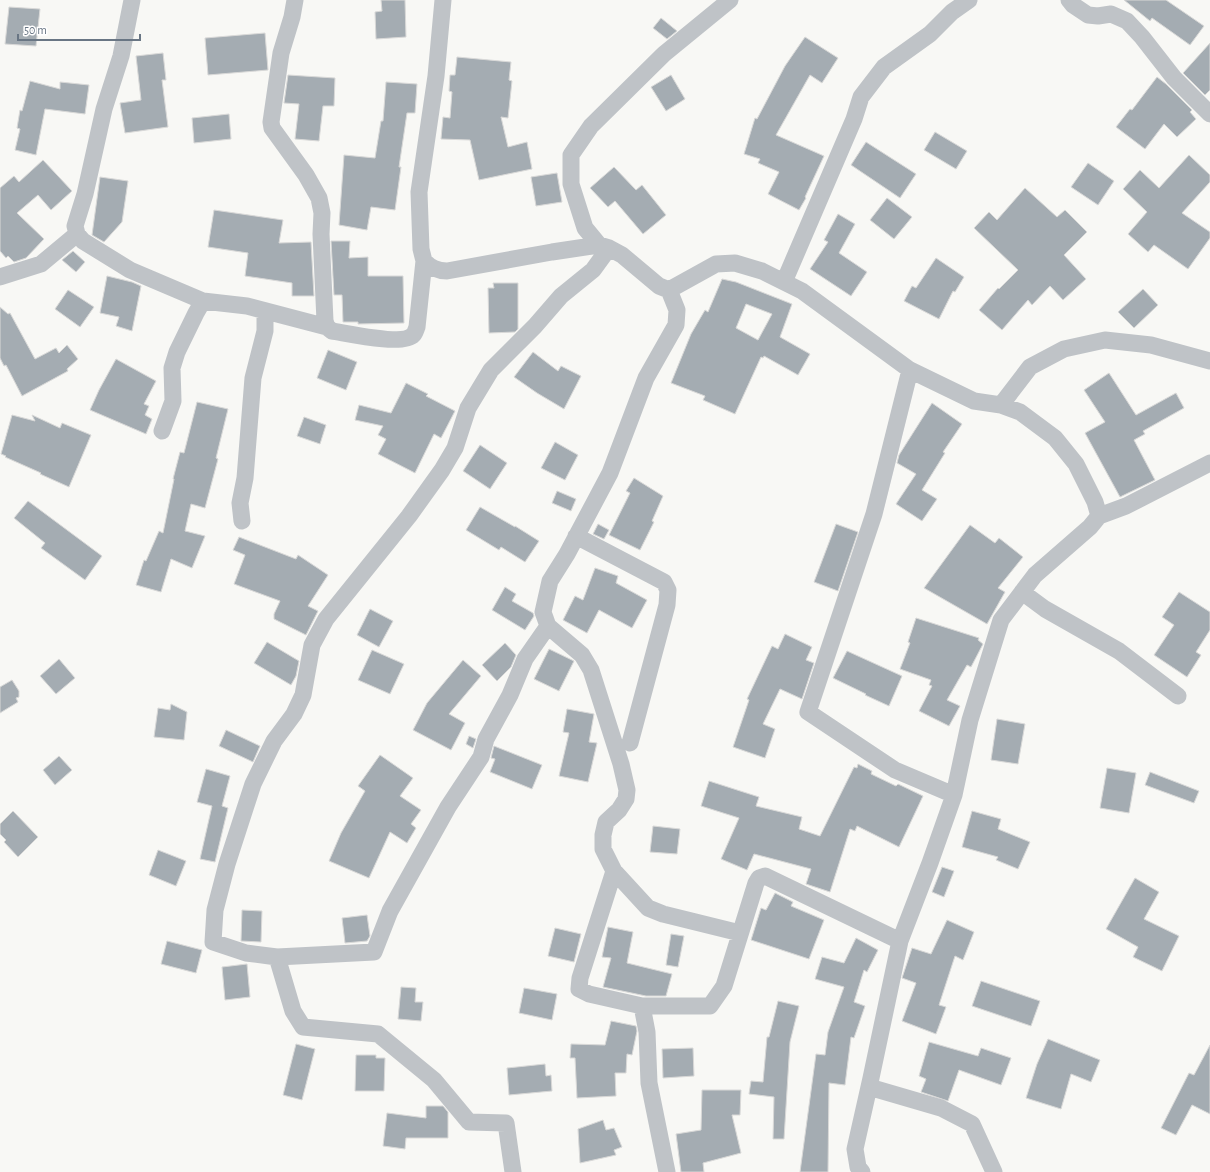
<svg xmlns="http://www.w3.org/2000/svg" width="1210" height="1172" font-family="'Alegreya Sans',sans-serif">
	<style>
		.building { fill: #a4acb2; stroke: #d9d9d8; fill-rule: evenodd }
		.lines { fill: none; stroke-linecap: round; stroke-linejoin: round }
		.minor { stroke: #bfc3c7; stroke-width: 17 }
	</style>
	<rect width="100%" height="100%" fill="#f8f8f5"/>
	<path class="building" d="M381,0H405L406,37L376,39L375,12L382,11Z
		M1124,0H1166L1204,26L1190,45L1152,18L1150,21Z
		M9,7L40,9L36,46L5,44Z
		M661,18L677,31L667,39L653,28Z
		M265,33L268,70L208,75L205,38Z
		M805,37L838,58L822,83L810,75L776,135L824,156L805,197L806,198L799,210L768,194L779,172L758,163L760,159L744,154L755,118L757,119L785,66Z
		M1210,43V90L1205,95L1183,73Z
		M163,53L166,80H162L168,127L125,133L120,103L141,100L136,56Z
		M457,57L511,62L509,80L512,81L508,118L501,117L508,147L527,142L532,169L479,180L470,140L441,139L443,117L450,118L452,92L449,91L450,75H455Z
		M288,75L335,78L334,106H323L319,141L295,139L299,104L284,103Z
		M671,75L685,99L666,111L651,87Z
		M1157,77L1166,84L1192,110L1190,112L1196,119L1177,137L1164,124L1145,149L1116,127L1130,109L1132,110Z
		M30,81L60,89V82L89,85L85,114L45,109L36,155L15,150L20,129L17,128L20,110L22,111Z
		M386,82L417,84L415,113H407L399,167H401L395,210L371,207L367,230L339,225L344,155L375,158L381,121H383Z
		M229,114L231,139L194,143L192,118Z
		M935,132L967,151L956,169L924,150Z
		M866,142L916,174L900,198L851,165Z
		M1189,155L1210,175V182L1182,213L1210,232V238L1188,269L1154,245L1148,252L1128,234L1147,212L1123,189L1140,170L1159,188Z
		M43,160L72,191L51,210L38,195L17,213L44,239L26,258L14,262L8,256L6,258L0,251V188L14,176L19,182Z
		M1088,163L1114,181L1098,205L1071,187Z
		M614,167L636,190L642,185L666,215L643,234L615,201L608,207L590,188Z
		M557,173L562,202L536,206L531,177Z
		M100,177L128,181L122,222L104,242L92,235Z
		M1025,188L1057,217L1065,210L1087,232L1064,255L1086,279L1063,300L1050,286L1032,305L1028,300L1002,330L979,310L998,288L999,289L1018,270L974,228L989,212L997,220Z
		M887,198L912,217L894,239L870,220Z
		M214,210L283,220L279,243L311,242L314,296H292V283L245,276L248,253L208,247Z
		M838,214L855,224L839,253L867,272L851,296L810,269L828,242L824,240Z
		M331,241H350L349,258L368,257V276H403L404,323L358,324V322H343L342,295H334Z
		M73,251L85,262L76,272L62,260Z
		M936,258L964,277L955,292L953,291L939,319L904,301L912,286L916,288Z
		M107,276L132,282L141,286L132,331L116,326L119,317L100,313Z
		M722,279L736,282L792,304L780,337L810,354L798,375L764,356L763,358L761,357L735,414L703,400L705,396L671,383L691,334L705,310L708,312ZM746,304L772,314L758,340L736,328Z
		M493,283H518V329L515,332L489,333L488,288H494Z
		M1143,289L1158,305L1134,328L1118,312Z
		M68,290L94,307L80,327L55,309Z
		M0,307L8,314L10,313L35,359L56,348L59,353L67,345L78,359L67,369L68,371L22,396L6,365L4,366L0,358Z
		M328,350L357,362L346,390L317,378Z
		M533,352L558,371L561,366L581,376L564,409L537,393L514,377Z
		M116,359L156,381L144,404L149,406L145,415L152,419L146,434L90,410L99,390Z
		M1109,373L1136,415L1176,393L1184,408L1143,431L1145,434L1134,440L1155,480L1120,497L1085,433L1105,422L1084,390Z
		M406,383L428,394L426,396L455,411L441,438L434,434L415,473L378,454L386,439L378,435L383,426L355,420L359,405L391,413Z
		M197,402L228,409L216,458L218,459L205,508L191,504L185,531L205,536L192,568L171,559L161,592L136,585L144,560L146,561L159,531L163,533L174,479H173L180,452L184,453Z
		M932,403L962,424L943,452L945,453L922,490L937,499L922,521L896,504L916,474L897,463L899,455Z
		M12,415L35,421L32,415L60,428L62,423L91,435L69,487L40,474L41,473L5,457L6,456L1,454Z
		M304,417L326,425L320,444L297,436Z
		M555,442L578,455L565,480L541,468Z
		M480,445L507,463L490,489L463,471Z
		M634,478L663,496L652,521L654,522L640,550L609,535L630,493L626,491Z
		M557,491L576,499L571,511L552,503Z
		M28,501L102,556L85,580L41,548L45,543L14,518Z
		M480,507L515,527V526L539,541L525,562L501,547L499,550L466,530Z
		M598,524L609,530L604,539L593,534Z
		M836,524L858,532L838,591L814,582Z
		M970,525L995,543L999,538L1023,557L998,588L1005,592L987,624L924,588Z
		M239,537L296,559L298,555L328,575L308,606L318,611L306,635L274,619V614L280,601L234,584L245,555L233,550Z
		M595,568L618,576L616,583L647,600L632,628L599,610L587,633L563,620L575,596L583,600Z
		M505,587L516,594L512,601L533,613L534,616L525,630L492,610Z
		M1179,592L1210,612V630L1196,652L1201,655L1187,677L1154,655L1174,625L1162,617Z
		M370,609L393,621L379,647L357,635Z
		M916,618L979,638L978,640L983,644L971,667L967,665L947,700L960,706L949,726L919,711L932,686L929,685L931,680L900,669L910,643L908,642Z
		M785,634L812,647L806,660L814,663L802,699L780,689L763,724L775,729L765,758L733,747L749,700L747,699L772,646L778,649Z
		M267,642L299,661L296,676L291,685L254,663Z
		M505,643L516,655L511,667L497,681L482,665Z
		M549,649L574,661L559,691L534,679Z
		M372,650L404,664L390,694L358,680Z
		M847,651L902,676L889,706L865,695L866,694L833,678Z
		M59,659L75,678L56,694L40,676Z
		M463,660L481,676L449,714L465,723L451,750L413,730L427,703Z
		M12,680L19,691V697L16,698L18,702L0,713V687Z
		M171,704L187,712L184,740L154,737L158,708L170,710Z
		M567,709L594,714L589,742L597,743L588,782L559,776L569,733L563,732Z
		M997,719L1025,724L1018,764L991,760Z
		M226,730L260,746L253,762L219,746Z
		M469,736L476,739L473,748L466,744Z
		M494,746L542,765L532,789L490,772L495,759L491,758Z
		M380,755L413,778L400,796L421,810L411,824L416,828L407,843L390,832L369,878L329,861L341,833L365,791L358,786Z
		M59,756L72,770L55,785L43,770Z
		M858,764L872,771L871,774L896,786L898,784L923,796L899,847L857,826L855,831L850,829L830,892L806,884L811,869L754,854L747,870L721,859L739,818L701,806L709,781L759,797L756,806L802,817L799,829L820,836L854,767L857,768Z
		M1107,768L1136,773L1129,813L1100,808Z
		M206,769L230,776L222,806L228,808L215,862L200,859L212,806L197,802Z
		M1150,772L1199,791L1194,803L1145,785Z
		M13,811L38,837L18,857L4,842L6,840L0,834V824Z
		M972,811L1001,819L998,829L1030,842L1018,869L996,860L998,857L962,847Z
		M653,826L680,829L677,854L650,852Z
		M158,850L186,861L176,886L149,875Z
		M942,867L954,871L944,897L932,892Z
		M1135,878L1159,892L1144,919L1179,936L1162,971L1133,957L1138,947L1106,929Z
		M775,893L793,902L791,906L824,920L809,959L751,940L761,908L766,910Z
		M242,910L262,911L261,942L241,941Z
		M367,915L370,936L367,941L345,943L342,918Z
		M947,920L974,932L963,960L955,956L939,1005L946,1007L936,1034L902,1021L916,983L902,978L912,948L931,954Z
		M608,927L633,932L627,963L672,974L666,996H646L603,987L611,958L602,957Z
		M555,928L581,934L574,962L548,956Z
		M671,934L684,936L678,967L666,965Z
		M856,938L878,950L867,972L864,970L854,1002L865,1006L854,1038L851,1037L845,1085L829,1083L828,1172H800L816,1054L825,1055L828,1032L844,987L815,979L822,957L844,963Z
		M167,941L202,950L196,973L161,964Z
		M247,964L250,997L225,1000L222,967Z
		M981,981L1040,1001L1031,1026L972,1006Z
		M401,987L416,988L415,1002H423L421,1021L398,1019Z
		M524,988L557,994L552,1020L519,1013Z
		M778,1001L799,1006L790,1042L784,1139H773L774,1097L749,1094L751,1081L763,1082L767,1037H769Z
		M611,1021L636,1026L637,1031L632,1055L627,1054L626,1073H615L616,1096L577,1098L575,1058H570L571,1044L605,1045Z
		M1048,1039L1100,1060L1091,1082L1071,1074L1061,1109L1026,1098L1037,1064Z
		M929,1042L978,1056L981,1048L1011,1058L1001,1085L959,1070L948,1101L921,1092L926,1079L919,1076Z
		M296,1044L315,1049L302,1100L283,1095Z
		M1210,1045V1114L1192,1105L1176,1135L1161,1128L1189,1073L1194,1075Z
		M693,1048L694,1076L663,1078L662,1049Z
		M356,1055H376V1058H385L384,1091H355Z
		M545,1064L546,1076L551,1075L552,1091L509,1095L507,1068Z
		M702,1090H741L740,1115H732L741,1153L703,1163L704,1172H681L676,1134L701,1130Z
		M426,1106H443L448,1112V1138H406L405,1149L383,1146L387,1113L426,1118Z
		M603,1120L606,1130L614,1128L622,1147L614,1150L616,1155L580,1163L578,1129Z"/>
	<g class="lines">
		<path class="minor" d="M132,0L121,56L104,109L85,194L75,226L77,234L83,241L130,270L203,301
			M295,0L292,17L281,53L271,122L272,128L306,175L319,198L322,213L321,234L325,321L327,327
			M1069,0L1073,5L1088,15L1098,16L1111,14L1127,21L1142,37L1174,78L1210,114
			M599,245L585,228L571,184V155L591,126L664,54L730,0
			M424,261C431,268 437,271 447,271L552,252L599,245L609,248L622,255L659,286L669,290L716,264L735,263L762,271L802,291L910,370L974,401L1001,405L1020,412L1055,438L1076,464L1095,502L1099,516
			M0,277L41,264L77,234
			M784,282L854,119L861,97L884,67L930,34L952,12L969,0
			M910,370L874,514L808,712L895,770L954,795
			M1001,405L1030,367L1064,349L1105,340L1151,345L1210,361
			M162,431L173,401L172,368L177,352L196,313L203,301L247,306L327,327L332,331C346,333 403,346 413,335C415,334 416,329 417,327L424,261L421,249L419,192L436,76L443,0
			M242,521L240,503L245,478L253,378L265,331V311
			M576,536L664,582L668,590L667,605L630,743
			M1022,592L1045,609L1119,651L1178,696
			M548,626L525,659L510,695L486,739L481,757L448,807L390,911L374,952L277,957L246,953L213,942L215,910L227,864L253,784L274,741L294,714L303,695L312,645L326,619L409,516L442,470L455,448L468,408L491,370L535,326L561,296L593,270L609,248
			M614,871L648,908L663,914L740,933
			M277,957L293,1011L303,1027L378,1034L434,1080L469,1122L506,1123L513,1172
			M642,1006H710L724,986L756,883L759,878L765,876L900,941
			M869,1087L941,1108L972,1124L994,1172
			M667,1172L649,1083L647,1032L642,1006L589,994L579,989L580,978L614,871L603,849V835L606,822L619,810L626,799L627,790L621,764L591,670L582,655L548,626L543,612L550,581L567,554L610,473L646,378L676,325L677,310L669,290
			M862,1172L858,1167L855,1149L871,1078L900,941L930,863L954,795L970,720L1001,620L1035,575L1090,527L1099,516L1126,506L1210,463"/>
	</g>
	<path d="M18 34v6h122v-6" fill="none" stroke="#697684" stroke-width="2"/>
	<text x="24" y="34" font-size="12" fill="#697684" stroke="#ffffff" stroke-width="3" paint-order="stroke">50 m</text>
</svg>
